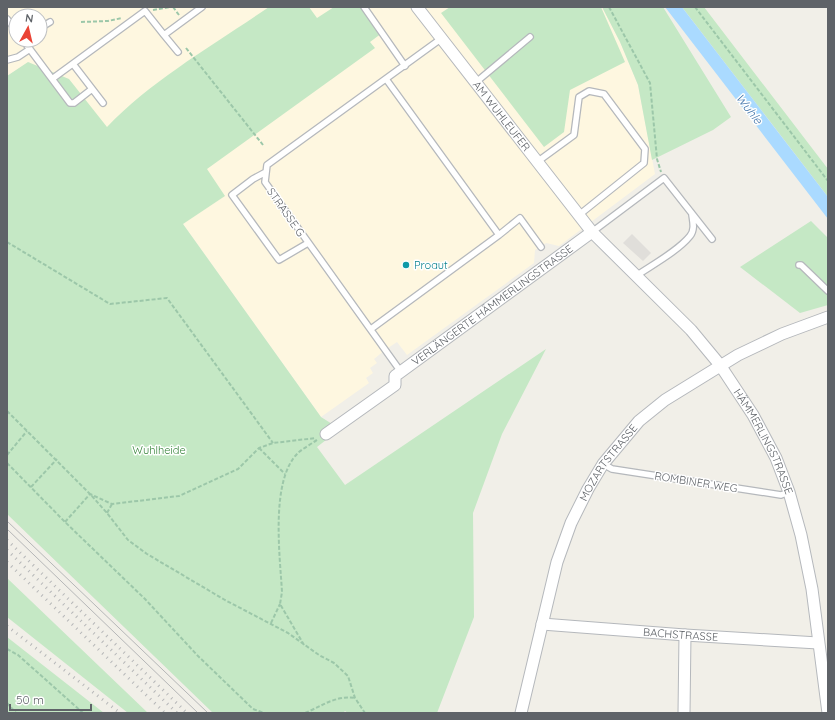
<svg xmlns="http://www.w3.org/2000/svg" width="835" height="720" font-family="Quicksand,sans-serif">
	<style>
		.commercial { fill: #fef7e0; fill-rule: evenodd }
		.industrial { fill: #e0deda }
		.green { fill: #c5e8c5 }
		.water { fill: #aadaff }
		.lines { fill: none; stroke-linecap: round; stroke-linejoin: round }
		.service-casing { stroke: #b5b8bc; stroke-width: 8 }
		.minor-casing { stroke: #b5b8bc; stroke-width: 13 }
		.path { stroke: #9cc7a9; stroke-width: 2; stroke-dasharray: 4 2; stroke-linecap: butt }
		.service { stroke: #fff; stroke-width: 5.5 }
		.minor { stroke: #fff; stroke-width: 11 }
		.tram { stroke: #b6b7b8; stroke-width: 1 }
		.rail { stroke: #b6b7b8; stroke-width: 3; stroke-dasharray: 1 5; stroke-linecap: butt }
		.culture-dot { fill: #0f9aa8; stroke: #fff; stroke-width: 1.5 }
		.labels { text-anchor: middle; stroke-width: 3; stroke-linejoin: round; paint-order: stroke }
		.street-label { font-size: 11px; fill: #5f6368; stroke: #fff }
		.culture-label { font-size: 11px; fill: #0d838f; stroke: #fff; text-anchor: start }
		.park-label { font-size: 11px; fill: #348238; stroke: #fff }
		.water-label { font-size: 12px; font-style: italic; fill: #4174aa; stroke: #fff }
	</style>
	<rect width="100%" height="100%" fill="#f1efe8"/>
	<path class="commercial" d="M7,7H602L620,42L638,85L655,174L559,246L546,243L535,250L534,263L407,355L397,342L385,350L374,359L377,363L370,368L373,373L366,378L369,383L321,417L183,224L29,62L7,76ZM16,16H40V40H16Z"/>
	<path class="industrial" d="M632,234L651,253L643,261L623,243Z"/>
	<path class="green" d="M269,7H309L317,18L334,7H364L382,33L370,42L375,48L207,169L225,196L183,224L321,417L340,429L317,447L345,485L546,349L502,434L473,513L474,617L437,713H348L345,711L343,713H213L7,514V76L28,62L69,79L107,127C152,80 215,44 269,7Z
		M450,7H601L625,62L570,90L564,132L544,147L441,13Z
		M602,7H663L731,117L713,130L652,160L638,85L620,42Z
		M682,7H704L828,169V197Z
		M811,221L828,238V305L800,313L740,267Z
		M7,578L148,713H128L7,617Z
		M7,637L104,713H7Z"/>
	<path class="water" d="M665,7H682L685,11L828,197V219Z"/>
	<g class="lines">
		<g class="service-casing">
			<path id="service" d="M364,7L405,66
				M7,19L16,30
				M40,28L50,22
				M164,35L178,52
				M23,40L70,103H74L92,89
				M7,60L18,57L30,49
				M73,64L103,103
				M52,79L145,11L164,35L202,7
				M475,83L530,37
				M537,162L574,135L579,97L589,91L604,94L645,149L644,163L579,215
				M266,172L253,179L232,195L279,260L308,243
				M592,232L664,178L712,239
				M499,235L520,218L541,247
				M799,265H801L828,291
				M636,276C652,265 678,251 690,236C695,230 693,222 692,215
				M371,329L499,235L386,79
				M401,372L265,182L267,165L442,38
				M603,464L612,469L781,495L789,492"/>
		</g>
		<g class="minor-casing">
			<g id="minor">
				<path id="s1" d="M417,7L592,232L691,330L720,365L753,415L776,458L789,492L801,535L812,589L828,713"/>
				<path id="s2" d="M326,434L395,385V376L592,232"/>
				<path id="s3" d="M542,624L685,635L818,643"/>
				<path id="s4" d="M521,713L557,562L571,523L588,489L603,464L639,421L665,400L738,355L782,334L828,317"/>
				<path d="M684,713L685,635"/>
			</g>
		</g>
		<path class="path" d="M173,7L179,15
			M609,7L650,83L657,159L661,172
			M695,7L828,181
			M153,10L170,7
			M81,22L108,21L122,18
			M186,48L263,145
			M7,242L110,304L167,298L273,443
			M7,411L90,494L107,513L128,540L147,554L225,600L288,633L319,655L334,663L348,676L355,698L365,713
			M259,448L285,474
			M7,455L27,431
			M7,463L65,522L145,599L198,656L253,709L264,713
			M31,487L57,459
			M107,513L112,504
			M65,522L90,494L112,504L179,496L238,469L259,448L273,443L316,438
			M271,623L280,604
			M304,645L280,604L282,592C280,556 270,480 298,453C303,448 312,444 318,439
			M7,649L18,655L83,713
			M7,703L16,713
			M305,713C322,706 336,695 355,698"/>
		<use href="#service" class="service"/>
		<use href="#minor" class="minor"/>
		<path class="tram" d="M7,521L208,713
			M7,529L198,713"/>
		<path class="rail" d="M7,540L187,713
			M7,550L177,713
			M7,562L165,713
			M7,626L120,713"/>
	</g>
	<circle class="culture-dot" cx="406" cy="265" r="4"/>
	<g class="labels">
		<g class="street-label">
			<text dy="4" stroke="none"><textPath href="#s1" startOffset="138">AM WUHLEUFER</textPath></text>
			<text transform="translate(286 212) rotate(55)" y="4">STRASSE G</text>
			<text dy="4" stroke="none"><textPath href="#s2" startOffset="214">VERLÄNGERTE HÄMMERLINGSTRASSE</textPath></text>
			<text dy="4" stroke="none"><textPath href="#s1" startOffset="558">HÄMMERLINGSTRASSE</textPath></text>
			<text dy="4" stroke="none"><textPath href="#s4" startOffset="268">MOZARTSTRASSE</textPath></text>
			<text transform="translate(696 482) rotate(9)" y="4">ROMBINER WEG</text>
			<text dy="4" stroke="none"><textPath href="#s3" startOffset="139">BACHSTRASSE</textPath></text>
		</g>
		<g class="culture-label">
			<text x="414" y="269">Proaut</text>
		</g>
		<g class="park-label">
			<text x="159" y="454">Wuhlheide</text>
		</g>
		<g class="water-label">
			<text transform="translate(749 109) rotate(52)" y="4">Wuhle</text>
		</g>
	</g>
	<rect width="835" height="720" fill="none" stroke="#5f6368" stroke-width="16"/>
	<g transform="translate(28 28) rotate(8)"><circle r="19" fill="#ffffff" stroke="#bfc1c3"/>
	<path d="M0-3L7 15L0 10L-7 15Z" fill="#ea4335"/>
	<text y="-6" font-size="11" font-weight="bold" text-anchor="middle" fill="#5f6368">N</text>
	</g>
	<path d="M10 704v6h81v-6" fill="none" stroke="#5f6368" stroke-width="2"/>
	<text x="16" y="704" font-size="12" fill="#5f6368" stroke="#ffffff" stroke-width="3" paint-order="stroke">50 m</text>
</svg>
